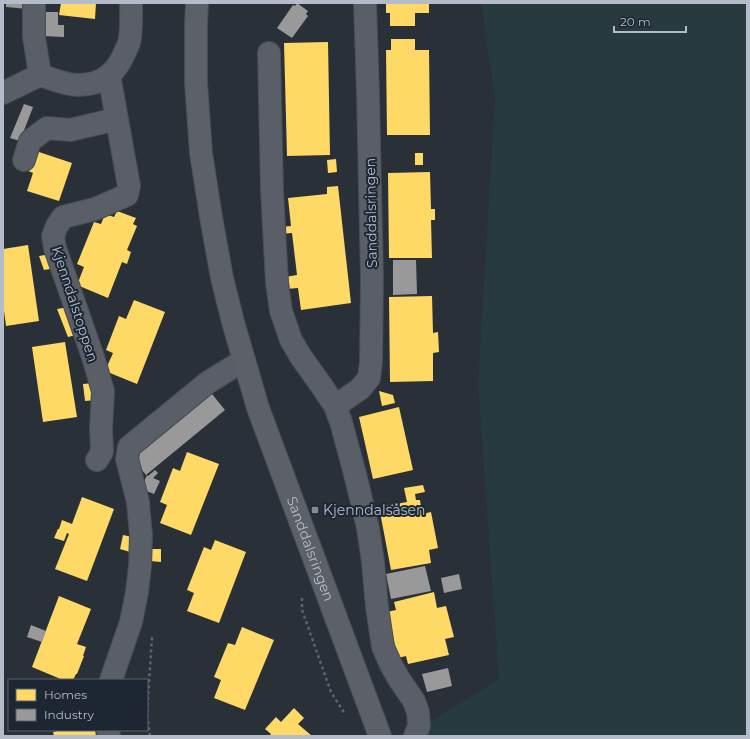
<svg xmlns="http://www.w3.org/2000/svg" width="750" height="739" font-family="Montserrat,sans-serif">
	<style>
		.green { fill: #273a3e }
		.homes { fill: #ffd966 }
		.industry { fill: #999 }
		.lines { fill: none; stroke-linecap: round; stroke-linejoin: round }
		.minor-casing { stroke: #484c53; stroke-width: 24 }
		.major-casing { stroke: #484c55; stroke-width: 24 }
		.path { stroke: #5d636a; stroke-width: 2.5; stroke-dasharray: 3 3; stroke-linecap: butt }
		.minor { stroke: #5a5e66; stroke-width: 22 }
		.major { stroke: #5c6168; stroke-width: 22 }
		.poi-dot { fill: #848b96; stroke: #1d2633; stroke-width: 1.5 }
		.labels { text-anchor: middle; stroke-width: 4; stroke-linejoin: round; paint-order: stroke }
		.street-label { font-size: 14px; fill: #b4bcc9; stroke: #1d2633 }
		.poi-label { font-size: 14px; fill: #b4bcc9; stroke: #1d2633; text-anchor: start }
	</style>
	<rect width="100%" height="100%" fill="#2a3038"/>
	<path class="green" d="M481,3H747V736H408L499,679L478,384L495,98Z"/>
	<path class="homes" d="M61,3H96L95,19L59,15Z
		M386,3H429V13H415V26H390V13H386Z
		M391,39H415V50H429L430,135H387L386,50H391Z
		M328,42L330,155L287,156L284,43Z
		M33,150L72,163L59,201L27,191L33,173L26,170Z
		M415,153H423V165H415Z
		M336,159L337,172L328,173L327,160Z
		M430,172L431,209H435V220H431L432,258H389L388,173Z
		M338,186L351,303L301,310L298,288L286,289L285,277L297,275L292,233L281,234L280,227L291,226L288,198L327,194V187Z
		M117,211L136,218L133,224L137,226L127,250L131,252L127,264L122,262L108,298L77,285L84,267L77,264L94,222L101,224L105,214L114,217Z
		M28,245L39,321L6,326L3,303V249Z
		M51,254L56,268L44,270L39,256Z
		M432,296L433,333L438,332L439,352L433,353V381L390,382L389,297Z
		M134,300L165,312L137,384L105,371L113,353L106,350L119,316L126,319Z
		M69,307L80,334L68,337L57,309Z
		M65,342L77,417L43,422L32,347Z
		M94,383L96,400L85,401L83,384Z
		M379,391L393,395L395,403L382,406Z
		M399,407L413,470L373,479L359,417Z
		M187,452L219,464L191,535L160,523L167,505L160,502L173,468L180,471Z
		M423,485L425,492L415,494L416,500H420L422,514L431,512L438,548L429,550L431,563L391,570L379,507L407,502L404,488Z
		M82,497L114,509L87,581L55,569L69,534L67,533L64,541L54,538L58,529H59L62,520L72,524Z
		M123,535L132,537L130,552L120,549Z
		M215,540L246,552L219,623L187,611L194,593L187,590L204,547L211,550Z
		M150,549H161V562L150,561Z
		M434,592L437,608L446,606L454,637L445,639L449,655L408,664L406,656L398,658L387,612L396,610L394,602Z
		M59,596L91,609L77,644L86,647L83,656H84L77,674H76L73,680H63L32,667Z
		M242,627L274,640L245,710L214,698L221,680L214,677L228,643L235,645Z
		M294,708L304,718L298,724L312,736H269L271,734L265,729L276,717L281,722Z
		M61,730H95L96,736H54L53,732Z"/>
	<path class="industry" d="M6,3H28V9L6,7Z
		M297,3L308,11L306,14L308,16L292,38L277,28L293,5L295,6Z
		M41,12H58V25H64V37L41,36Z
		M24,104L33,107L20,141L10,138Z
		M393,260H416L417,294L393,295Z
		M212,394L225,410L146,475L133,459Z
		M155,470L158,473L153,478L160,481L154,494L141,489L147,475L148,476Z
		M425,566L431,591L391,599L386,574Z
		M459,574L462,589L444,593L441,578Z
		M31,625L46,631L42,642L27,637Z
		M448,668L452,686L427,692L422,674Z"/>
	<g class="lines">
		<g class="minor-casing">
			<path id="minor" d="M34,3V37L40,75C52,79 65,85 78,85C103,85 116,73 125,52C126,49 128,46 129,43C132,31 131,16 131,3
				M269,53L272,190L277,283L281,311L291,340L301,357L321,385L335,406L341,422L355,474L368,528L373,562L377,607L383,647L391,665L399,679L414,701L418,712L419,726L415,736
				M3,93L40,75
				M24,160L30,141L47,128L70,130L117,119
				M335,406L360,389L369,378L371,362L372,279L368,94L365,3
				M97,460L102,452L101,428L103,391L93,357L55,248L53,236L57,226L63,217L95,209L127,195L129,186L109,75
				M111,680L131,622L137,592L140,566L141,536L138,502L127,459L129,447L207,383L244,360
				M108,730L109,736"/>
		</g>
		<g class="major-casing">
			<g id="major">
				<path id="s1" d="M197,3L196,24V83L201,153L211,217L222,278L233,322L258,408L380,736"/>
			</g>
		</g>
		<path class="path" d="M302,598V610L331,692L345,714
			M150,736L147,714L152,637"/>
		<use href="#minor" class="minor"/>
		<use href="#major" class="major"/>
	</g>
	<rect class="poi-dot" x="311" y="506" width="8" height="8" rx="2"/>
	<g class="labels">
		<g class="street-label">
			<text transform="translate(371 213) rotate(-91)" y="5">Sanddalsringen</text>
			<text transform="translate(75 304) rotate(72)" y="5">Kjenndalstoppen</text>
			<text dy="5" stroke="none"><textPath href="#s1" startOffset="562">Sanddalsringen</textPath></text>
		</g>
		<g class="poi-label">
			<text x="323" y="515">Kjenndalsåsen</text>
		</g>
	</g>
	<rect width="750" height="739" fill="none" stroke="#b4bcc9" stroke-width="8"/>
	<rect x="8" y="679" width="140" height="52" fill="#1d2633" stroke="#59626f"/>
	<rect x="16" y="689" width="20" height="12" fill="#ffd966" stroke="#59626f"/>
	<text x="44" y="699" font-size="12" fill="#b4bcc9">Homes</text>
	<rect x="16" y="709" width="20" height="12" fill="#999999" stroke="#59626f"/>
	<text x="44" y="719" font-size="12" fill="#b4bcc9">Industry</text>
	<path d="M614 26v6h72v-6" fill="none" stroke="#b4bcc9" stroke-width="2"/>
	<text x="620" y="26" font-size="12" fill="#b4bcc9" stroke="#1d2633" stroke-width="3" paint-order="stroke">20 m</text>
</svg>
